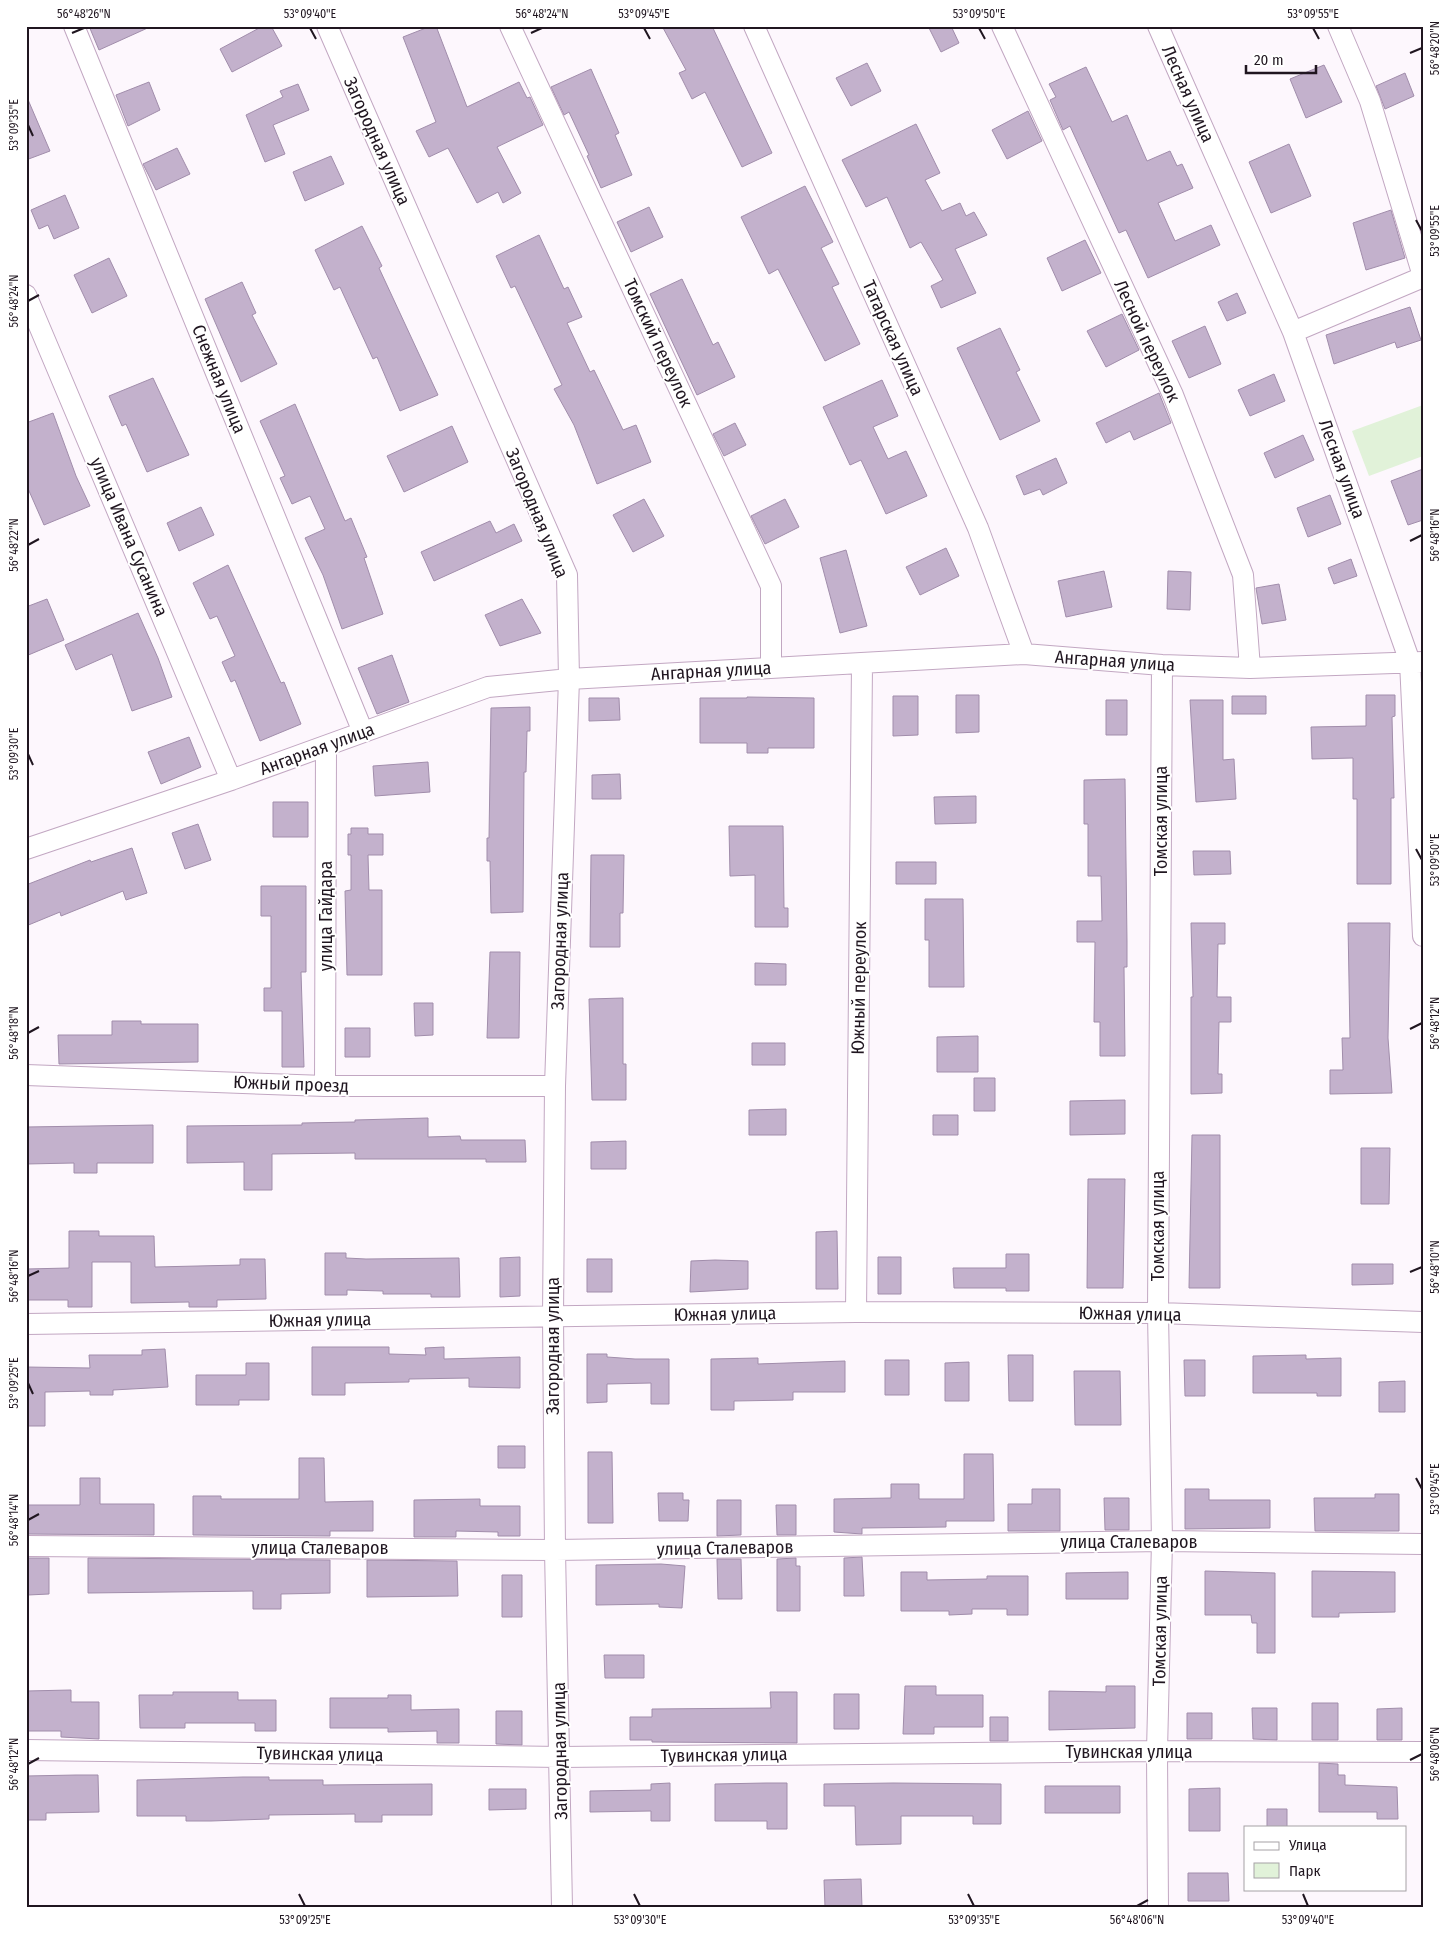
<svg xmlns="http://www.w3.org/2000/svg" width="1449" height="1933" font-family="'Fira Sans Condensed',sans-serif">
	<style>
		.green { fill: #e1f2d9 }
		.building { fill: #c3b1cc; stroke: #a18dab }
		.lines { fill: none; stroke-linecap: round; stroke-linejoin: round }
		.minor-casing { stroke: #c2a7c2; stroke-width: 22 }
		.minor { stroke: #fff; stroke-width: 20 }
		.ticks { fill: none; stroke: #201620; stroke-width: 2 }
		.labels { text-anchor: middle; stroke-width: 4; stroke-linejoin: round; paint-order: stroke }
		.street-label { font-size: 18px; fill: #201620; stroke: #fff }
		.neatline { fill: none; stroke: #201620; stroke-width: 2 }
		.ticks-label { font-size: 12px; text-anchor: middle; fill: #201620 }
	</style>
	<rect width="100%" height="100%" fill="#fdf7fd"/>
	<path class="green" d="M1423,405V456L1369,476L1352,431Z"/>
	<path class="building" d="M89,26H152L99,50Z
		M263,26H271L282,46L232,72L220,49Z
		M431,26H436L467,107L519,82L527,98L530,97L543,125L497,147L521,193L503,203L498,192L477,203L448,148L429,157L416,131L436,122L403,37Z
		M662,26H712L772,153L742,167L705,92L692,99L679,73L686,70Z
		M928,26H951L959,43L941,52Z
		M867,63L881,91L851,106L836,78Z
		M1324,65L1342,102L1306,118L1290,79Z
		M1086,67L1112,122L1127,115L1147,161L1170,151L1177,166L1182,164L1193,188L1158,203L1175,241L1211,225L1220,245L1148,278L1126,230L1119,233L1070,126L1063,130L1050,100L1056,97L1049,84Z
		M591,69L619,133L615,135L632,175L601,188L587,156L589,155L569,112L564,115L551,87Z
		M1405,73L1414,96L1385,109L1376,86Z
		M149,82L160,110L128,126L116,95Z
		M298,84L309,110L273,125L285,154L265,162L246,115L283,97L280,91Z
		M26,95L50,151L26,160Z
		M1028,111L1042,141L1007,159L992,130Z
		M916,124L940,173L925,180L942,211L960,203L966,216L974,212L987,235L955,249L976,293L941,308L931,286L943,280L921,242L910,248L887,197L866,207L842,160Z
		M1289,144L1311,196L1271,213L1249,162Z
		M177,148L190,174L156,190L143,164Z
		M331,156L344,184L305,201L293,172Z
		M805,186L833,242L821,248L839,284L832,287L860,344L825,361L778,269L769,274L741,217Z
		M65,195L79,228L54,239L48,225L39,229L31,210Z
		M649,207L663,237L631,252L617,222Z
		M1391,210L1405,258L1366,270L1353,223Z
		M362,226L382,266L379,268L438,395L400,411L377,357L373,359L340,287L334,290L315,250Z
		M539,235L564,289L568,287L582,317L567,323L590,372L594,370L623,430L636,425L651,462L597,484L574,425L554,389L562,385L515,286L511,288L496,256Z
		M1085,240L1101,273L1062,291L1047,258Z
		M109,258L127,296L92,313L74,275Z
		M682,279L713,345L718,342L735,377L697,395L650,294Z
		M242,282L256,313L252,315L277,364L241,382L205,299Z
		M1237,293L1246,313L1227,321L1218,302Z
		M1410,307L1421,340L1397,348L1395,342L1334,364L1326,335Z
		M1122,314L1139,350L1106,367L1087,331Z
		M1205,326L1221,364L1189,378L1172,341Z
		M1000,328L1020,370L1016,372L1040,421L1000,440L957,348Z
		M1274,374L1285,401L1250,416L1238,390Z
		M153,378L189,455L147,472L126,424L122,426L109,396Z
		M882,380L898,416L873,427L888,459L906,451L927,496L886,514L861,460L850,465L823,407Z
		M1159,393L1171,423L1134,440L1130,431L1106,443L1096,423Z
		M295,404L345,521L351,518L367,557L364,558L383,614L342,629L323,575L305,538L325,529L310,496L292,504L280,478L285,476L260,421Z
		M53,413L76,476L90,506L44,525L26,484V423Z
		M735,423L746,445L724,456L713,434Z
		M452,426L468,462L404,492L387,456Z
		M1303,435L1314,460L1275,478L1264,453Z
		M1056,458L1067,483L1043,495L1040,489L1024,495L1016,476Z
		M1423,469V520L1408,525L1391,481Z
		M1330,495L1341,524L1308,537L1297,508Z
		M644,499L664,536L633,552L613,515Z
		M785,499L799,527L765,544L751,516Z
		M201,507L214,535L179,551L167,523Z
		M490,521L496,533L514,524L522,541L434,581L421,552Z
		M946,548L959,576L920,595L906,567Z
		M846,550L867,626L840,633L820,558Z
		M1351,559L1357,576L1334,584L1328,568Z
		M228,565L281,683L284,682L301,724L260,741L235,680L231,682L222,662L235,656L217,616L210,619L193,583Z
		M1104,571L1112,607L1066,617L1058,581Z
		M1168,571L1191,572L1190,610L1167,609Z
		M1279,584L1286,620L1262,624L1256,588Z
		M47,599L64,640L26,656V607Z
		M522,599L541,633L500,646L485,615Z
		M138,613L158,658L172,697L132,711L112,654L76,670L65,645Z
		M392,655L409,702L377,714L358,668Z
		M956,695H979V732L956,733Z
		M1366,695H1395V716L1392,717L1394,798H1391V884H1357V799H1353V758L1312,759L1311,727L1366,726Z
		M893,696H918V735L893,736Z
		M1232,696H1266V714H1232Z
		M747,697L814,698V748H768V753H747V743H700V698H747Z
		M589,698H619L620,720L589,721Z
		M1106,700H1127V735H1106Z
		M1190,700H1223V760L1234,759L1236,799L1196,802Z
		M530,707V731H527L526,772H524L523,912L491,913L490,861H487V838H489L491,708Z
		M189,737L201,767L161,784L148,752Z
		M428,762L430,792L375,796L373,766Z
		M620,774L621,799H592V775Z
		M1125,779L1127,942V967H1124L1125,1056H1100V1022H1094L1095,942H1077V921H1102L1101,876H1088V824H1084V780Z
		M976,796V823L935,824L934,797Z
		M273,802H308V837H273Z
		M198,824L211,860L185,869L172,833Z
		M729,826H783L784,908H788V927H755V875L730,876Z
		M351,828H368V834H383V855H368L369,890H382V975H347L345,891L351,890V855H348V834H351Z
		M132,848L147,893L126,900L123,891L61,916L60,912L26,926V885L90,860L91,862Z
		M1193,851H1230L1231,874L1194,875Z
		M591,855H624L623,913H620V947H590Z
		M896,862H936V884H896Z
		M261,886H306V972H301L304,1067H282V1011H264V988H271V916H261Z
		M925,899H963L964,987H929V940H925Z
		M1191,923H1225V944H1218L1217,997H1231V1022H1219L1218,1074H1222V1093L1191,1094V997H1193Z
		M1348,923H1390L1388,1038L1392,1093L1330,1094V1070H1343L1342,1038H1350Z
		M490,952H520L519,1038H487Z
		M755,963L786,964V985H755Z
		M623,998V1064H626V1100H592L589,999Z
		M414,1003H433V1035L415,1036Z
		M112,1021H141V1024H198V1062L59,1064L58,1035H112Z
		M345,1028H370V1057H345Z
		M978,1036V1072H937V1037Z
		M752,1043H785V1065H752Z
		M974,1078H995V1111H974Z
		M1125,1100V1134L1070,1135V1101Z
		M786,1109V1135H749V1110Z
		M933,1115H958V1135H933Z
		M428,1118V1137L460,1136L461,1140H525L526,1162H486V1159H355V1153L272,1154V1190H244V1162L187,1163V1126L302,1125V1123L355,1122V1120Z
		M153,1125V1163H97V1173H74V1163L26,1164V1127Z
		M1192,1135H1220V1288H1189Z
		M626,1141V1169H591V1142Z
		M1361,1148H1390L1389,1204H1361Z
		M1088,1179H1125L1123,1288H1087Z
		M69,1231H99V1236H154L155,1267L240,1265V1259H265L266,1299L217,1300V1307H189V1302L131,1303V1262H92V1307H68V1300H26V1269L69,1268Z
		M837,1231L838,1289H816V1232Z
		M325,1253H346V1258L366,1259L459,1258L460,1297H431V1294H383V1291L347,1290V1295H325Z
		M1006,1254H1029V1291H1006V1288H954L953,1268H1006Z
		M520,1257V1296L500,1297V1258Z
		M878,1257H901V1294H878Z
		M587,1259H612V1292H587Z
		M715,1260L748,1261V1289L690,1292L691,1261Z
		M1352,1264H1393V1284L1352,1285Z
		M312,1347H389V1354L426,1355L425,1348L444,1347V1359L520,1357V1388L469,1387V1378L409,1379V1382L345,1383V1395H312Z
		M165,1349L168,1387L113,1390V1395H90V1391L45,1392V1426H26V1367L90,1368L89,1355H142V1350Z
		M587,1354H607V1357L635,1359H669V1404H651V1383L607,1384V1402L587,1403Z
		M1008,1355H1033V1401H1009Z
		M1306,1355V1359L1341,1358V1396H1317V1393H1253V1356Z
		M758,1358V1364L845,1361V1392H793V1400L734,1401V1410H711V1359Z
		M885,1360H909V1395H885Z
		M1184,1360H1205V1396H1185Z
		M969,1362V1401H945V1363Z
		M246,1363H269V1400H239V1405H196V1375H246Z
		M1074,1371H1120L1121,1425H1075Z
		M1405,1381V1412H1379V1382Z
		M498,1446H525V1468H498Z
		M588,1452H612L613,1523H588Z
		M964,1454H993L994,1521H946V1527L862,1528V1534L834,1532V1499L891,1498V1484H919V1499H964Z
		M299,1458H324L325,1502L373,1501V1531H330V1536L193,1535V1496H221V1499H299Z
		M80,1478H100V1504H154V1535L26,1534V1505H80Z
		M1032,1489H1060V1531H1008V1504H1032Z
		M1185,1489H1209V1500H1270V1528L1185,1529Z
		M658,1493H683V1500H689L688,1521H659Z
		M1375,1494H1399V1531H1315L1314,1498H1375Z
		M1104,1498H1129V1530H1105Z
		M480,1499V1506H520V1536H498V1532L456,1531V1537H414V1500Z
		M717,1500H741V1535L717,1536Z
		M776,1505H796V1535H777Z
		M862,1557L864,1596H844V1558Z
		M28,1558H49V1594L28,1595Z
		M88,1558L330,1560V1593L281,1594V1609H253V1591L88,1593Z
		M796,1558V1566H800V1611H777V1559Z
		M717,1559H741L742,1599H718Z
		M367,1560L457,1561L458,1596L367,1597Z
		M661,1564L685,1566L682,1608L659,1607V1604L596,1605V1565Z
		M1205,1571L1275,1573V1653H1257V1623H1252L1251,1615H1205Z
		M1312,1571L1395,1572V1612L1339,1613V1617H1312Z
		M901,1572H927V1580L987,1579V1576H1028V1615H1007V1609H972V1614L949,1615V1611H901Z
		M1128,1572V1599H1066V1573Z
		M502,1575H522V1617H502Z
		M604,1655H644V1678H605Z
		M905,1686H936V1695H983V1727H934V1734H903Z
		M1106,1686H1135V1728L1049,1730V1691L1106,1692Z
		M71,1690V1702H99V1739L61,1737V1731H26V1691Z
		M173,1692H238V1700H276V1731H255V1723H185V1728H140L139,1695H173Z
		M770,1692H797V1743L652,1742V1740H630V1717H652V1709L771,1708Z
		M834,1694H859V1729H834Z
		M388,1695H411V1710L459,1709V1743H437V1731L388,1732V1728H330V1698H388Z
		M1312,1703H1338V1740H1312Z
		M1252,1708H1277V1740L1253,1739Z
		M1402,1708V1740H1377V1709Z
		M496,1711H522V1745L496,1744Z
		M1187,1713H1212V1739H1187Z
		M990,1717H1008V1741H990Z
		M1319,1763L1338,1764V1775H1345V1785L1397,1787L1398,1819H1377V1812H1319Z
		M76,1775H98L99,1812L46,1813V1820H26V1776Z
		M243,1777H269V1780H323V1785L432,1784V1815H382V1822H355V1814L269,1815V1819L211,1821H186V1816H137V1780Z
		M670,1783V1821H651V1811L590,1812V1791L651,1790V1784Z
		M766,1783H787V1829H767V1821H715V1784Z
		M893,1783L1001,1784V1824H973V1816H901V1844L856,1845L855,1806H824V1784Z
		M1045,1786H1120V1813H1045Z
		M1220,1788V1831H1189V1789Z
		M489,1789H526V1809L489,1810Z
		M1267,1809H1287V1827H1267Z
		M1188,1873H1228L1229,1901H1188Z
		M861,1879L862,1907H825L824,1880Z"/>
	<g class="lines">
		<g class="minor-casing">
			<path id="minor" d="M74,26L363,732
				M327,26L567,575L569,679L555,1086L553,1316L555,1550L562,1907
				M510,26L771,586V667
				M754,26L978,528L1024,654
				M1002,26L1173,395L1243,575L1250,668
				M1158,26L1293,332L1410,662L1423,936
				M1338,26L1370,101L1423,276
				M26,295L231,780
				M1293,332L1423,277
				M26,849L231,780L488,687L569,679L1024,654L1162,665L1250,668L1423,662
				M26,1075L325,1086H555
				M325,1086L326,747
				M856,1312L862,664
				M26,1324L856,1312L1158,1313L1423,1322
				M26,1546L555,1550L1162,1541L1423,1544
				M26,1750L560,1757L1157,1751L1423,1752
				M1158,1907L1157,1751L1162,1541L1158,1313L1162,665"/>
		</g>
		<use href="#minor" class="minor"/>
	</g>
	<path class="ticks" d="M310,28L316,39M644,28L650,39M979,28L985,39M1313,28L1319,39M72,33L84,28M531,33L542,28M1410,53L1422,48M28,125L33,136M1416,220L1422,231M28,301L39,295M1410,541L1422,535M28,545L39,539M28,754L33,765M1416,849L1422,860M1410,1029L1422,1023M28,1033L39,1027M1410,1272L1422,1267M28,1276L39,1271M28,1383L33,1394M1416,1478L1422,1489M28,1520L39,1514M1410,1760L1422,1754M28,1764L39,1758M299,1894L305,1906M634,1894L640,1906M968,1894L974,1906M1303,1894L1308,1906M1137,1906L1148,1900"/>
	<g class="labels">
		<g class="street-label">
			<text transform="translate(1188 94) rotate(66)" y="6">Лесная улица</text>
			<text transform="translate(377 141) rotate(66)" y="6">Загородная улица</text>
			<text transform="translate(893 338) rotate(66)" y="6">Татарская улица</text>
			<text transform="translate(1147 341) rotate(65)" y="6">Лесной переулок</text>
			<text transform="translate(658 343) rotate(65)" y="6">Томский переулок</text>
			<text transform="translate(219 379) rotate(68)" y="6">Снежная улица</text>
			<text transform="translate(1342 469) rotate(70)" y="6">Лесная улица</text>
			<text transform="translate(537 513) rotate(68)" y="6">Загородная улица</text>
			<text transform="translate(129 537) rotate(67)" y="6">улица Ивана Сусанина</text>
			<text transform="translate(1115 661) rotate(4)" y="6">Ангарная улица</text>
			<text transform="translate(711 671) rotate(-3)" y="6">Ангарная улица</text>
			<text transform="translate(317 749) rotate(-20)" y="6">Ангарная улица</text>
			<text transform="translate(1161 821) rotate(-90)" y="6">Томская улица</text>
			<text transform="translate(326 916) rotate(-90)" y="6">улица Гайдара</text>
			<text transform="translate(560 941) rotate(-88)" y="6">Загородная улица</text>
			<text transform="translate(859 988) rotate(-89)" y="6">Южный переулок</text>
			<text transform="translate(291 1084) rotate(2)" y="6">Южный проезд</text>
			<text transform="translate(1158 1226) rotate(-90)" y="6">Томская улица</text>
			<text transform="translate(725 1314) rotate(-1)" y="6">Южная улица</text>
			<text transform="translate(1130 1314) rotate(1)" y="6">Южная улица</text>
			<text transform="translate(320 1320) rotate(-1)" y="6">Южная улица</text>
			<text transform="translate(553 1346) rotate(-90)" y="6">Загородная улица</text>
			<text x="1129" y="1548">улица Сталеваров</text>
			<text x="320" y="1554">улица Сталеваров</text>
			<text transform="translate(725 1548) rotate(-1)" y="6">улица Сталеваров</text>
			<text transform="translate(1160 1631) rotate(-89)" y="6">Томская улица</text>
			<text transform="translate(560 1751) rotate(-91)" y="6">Загородная улица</text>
			<text x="1129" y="1758">Тувинская улица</text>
			<text transform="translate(320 1754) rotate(1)" y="6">Тувинская улица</text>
			<text transform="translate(724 1755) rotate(-1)" y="6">Тувинская улица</text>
		</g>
	</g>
	<rect width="1449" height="1933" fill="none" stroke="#ffffff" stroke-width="55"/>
	<rect x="1244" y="1826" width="162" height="65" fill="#ffffff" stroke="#a6a2a6"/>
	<rect x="1254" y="1842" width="25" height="8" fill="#ffffff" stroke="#a6a2a6"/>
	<text x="1289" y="1850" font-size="15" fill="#201620">Улица</text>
	<rect x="1254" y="1863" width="25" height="15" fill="#e1f2d9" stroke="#a6a2a6"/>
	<text x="1289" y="1876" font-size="15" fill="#201620">Парк</text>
	<path d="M1246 65v8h70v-8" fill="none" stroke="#201620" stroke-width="2.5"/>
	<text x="1254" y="65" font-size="15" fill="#201620" stroke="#ffffff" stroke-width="4" paint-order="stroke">20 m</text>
	<rect x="28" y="28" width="1394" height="1878" class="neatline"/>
	<g class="ticks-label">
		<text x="84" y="18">56°48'26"N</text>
		<text x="310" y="18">53°09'40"E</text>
		<text x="542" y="18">56°48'24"N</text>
		<text x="644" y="18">53°09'45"E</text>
		<text x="979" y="18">53°09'50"E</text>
		<text x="1313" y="18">53°09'55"E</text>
		<text transform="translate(1435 48) rotate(-90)" y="4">56°48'20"N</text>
		<text transform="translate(14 125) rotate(-90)" y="4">53°09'35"E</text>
		<text transform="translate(1435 231) rotate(-90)" y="4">53°09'55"E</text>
		<text transform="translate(14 301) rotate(-90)" y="4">56°48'24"N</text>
		<text transform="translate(1435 535) rotate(-90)" y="4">56°48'16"N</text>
		<text transform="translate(14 545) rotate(-90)" y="4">56°48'22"N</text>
		<text transform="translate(14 754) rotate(-90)" y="4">53°09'30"E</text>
		<text transform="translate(1435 860) rotate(-90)" y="4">53°09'50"E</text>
		<text transform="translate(1435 1023) rotate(-90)" y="4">56°48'12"N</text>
		<text transform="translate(14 1033) rotate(-90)" y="4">56°48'18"N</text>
		<text transform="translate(1435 1267) rotate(-90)" y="4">56°48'10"N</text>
		<text transform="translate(14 1276) rotate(-90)" y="4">56°48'16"N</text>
		<text transform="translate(14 1383) rotate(-90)" y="4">53°09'25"E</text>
		<text transform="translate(1435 1489) rotate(-90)" y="4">53°09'45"E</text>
		<text transform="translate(14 1520) rotate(-90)" y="4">56°48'14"N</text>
		<text transform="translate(1435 1754) rotate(-90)" y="4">56°48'06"N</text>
		<text transform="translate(14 1764) rotate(-90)" y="4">56°48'12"N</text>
		<text x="305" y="1924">53°09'25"E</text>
		<text x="640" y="1924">53°09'30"E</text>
		<text x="974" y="1924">53°09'35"E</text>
		<text x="1137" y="1924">56°48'06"N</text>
		<text x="1308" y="1924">53°09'40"E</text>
	</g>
</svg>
